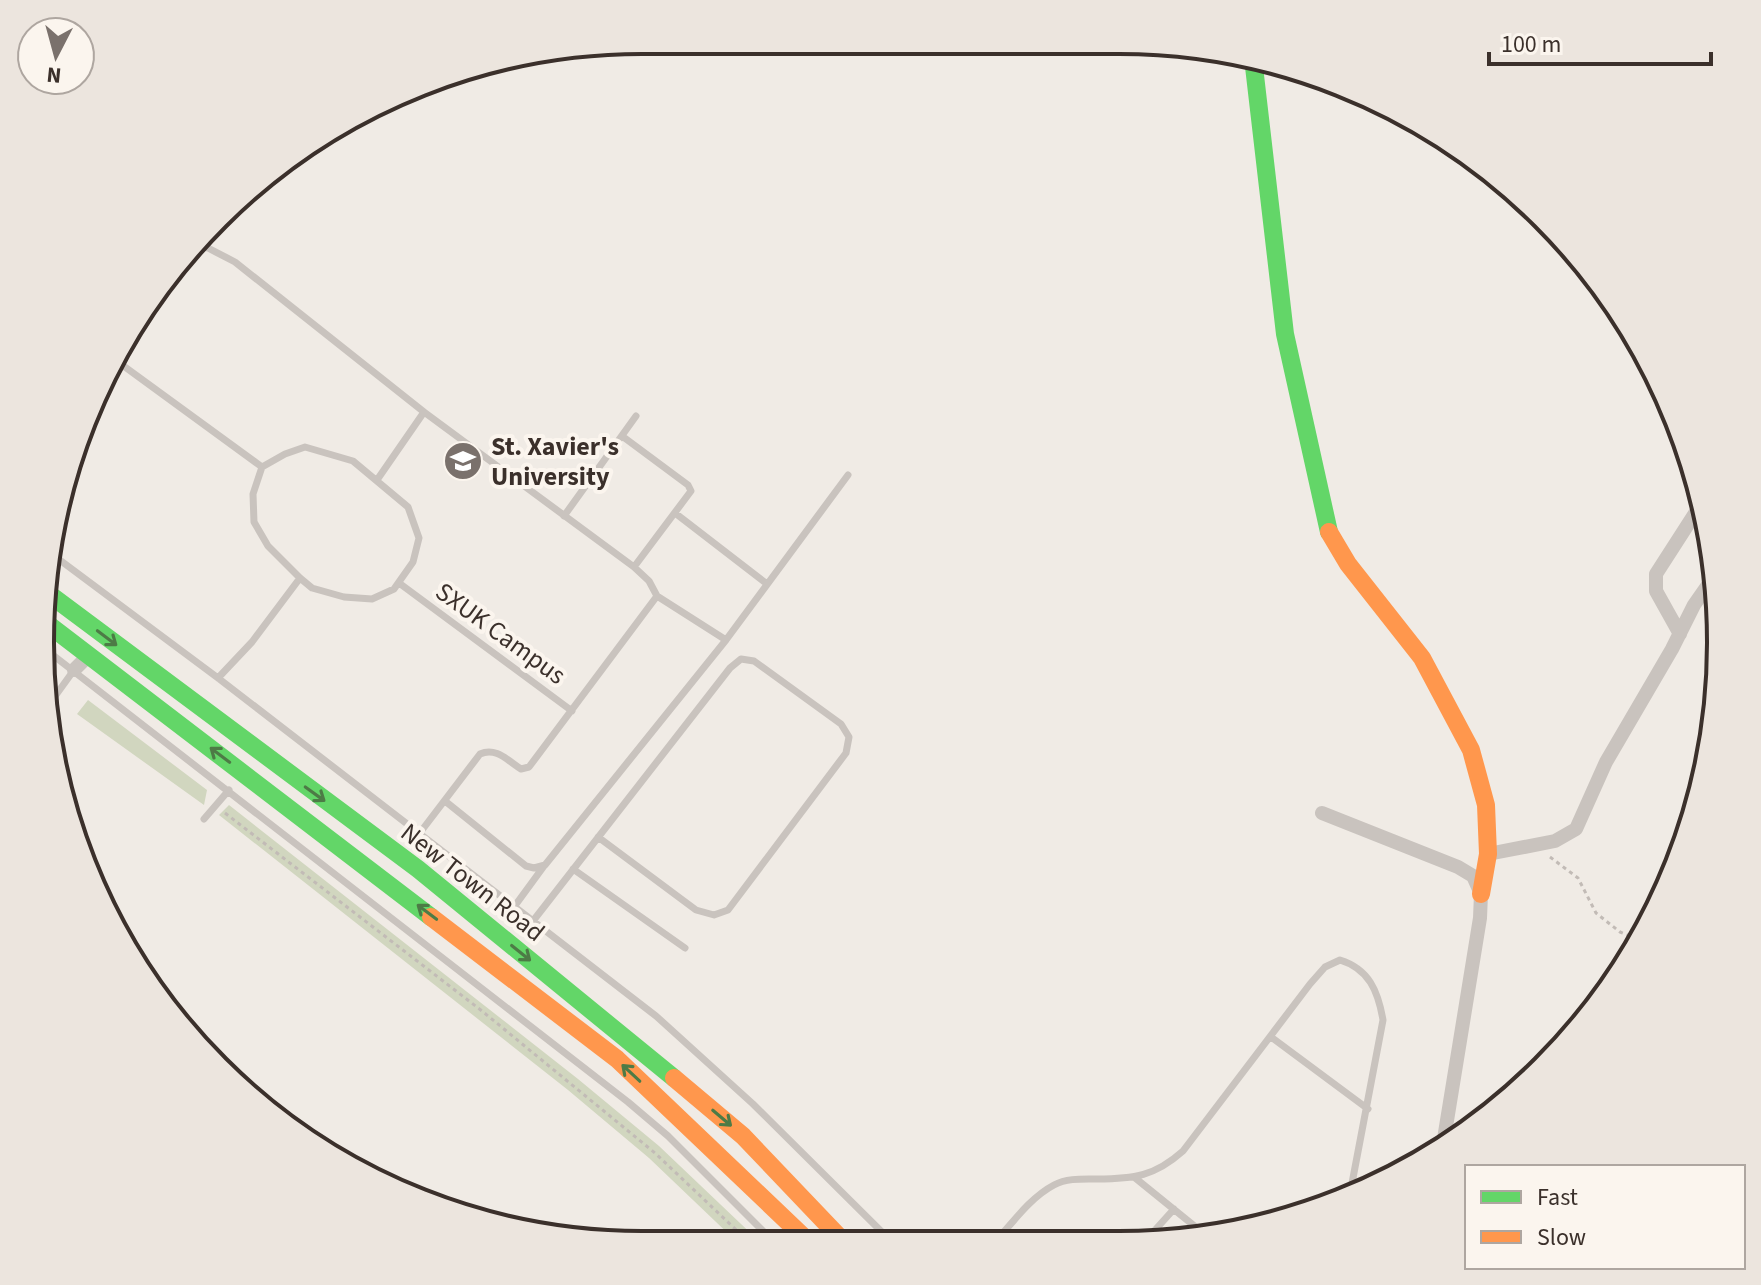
<svg xmlns="http://www.w3.org/2000/svg" width="1761" height="1285" font-family="'Source Sans 3',sans-serif">
	<style>
		.green { fill: #d1d6bf }
		.lines { fill: none; stroke-linecap: round; stroke-linejoin: round }
		.path { stroke: #c2bbb6; stroke-width: 3; stroke-dasharray: 4 4; stroke-linecap: butt }
		.lane { stroke: #c9c3be; stroke-width: 7 }
		.street { stroke: #c9c3be; stroke-width: 14 }
		.fast { stroke: #63d668; stroke-width: 18 }
		.slow { stroke: #ff974d; stroke-width: 18 }
		.oneway { stroke: #4d7b46 }
		.labels { text-anchor: middle; stroke-width: 8; stroke-linejoin: round; paint-order: stroke }
		.poi-label { font-size: 26px; font-weight: bold; fill: #3b302b; stroke: #fbf5ee; text-anchor: start }
		.street-label { font-size: 26px; fill: #3b302b; stroke: #fbf5ee }
		.rim { fill: none; stroke: #3b302b; stroke-width: 4 }
	</style>
	<rect width="100%" height="100%" fill="#f0ebe5"/>
	<path class="green" d="M88,700L207,790L204,805L77,714Z
		M229,805L578,1079L659,1146L761,1243H738L649,1158L568,1090L219,815Z"/>
	<g class="lines">
		<path class="path" d="M225,813L482,1011L655,1153L750,1243
			M1550,857L1578,878L1596,913L1620,932L1642,941"/>
		<path class="lane" d="M191,244L208,248L235,262L424,412L377,480
			M114,359L262,467
			M622,436L688,485L691,491L634,567
			M305,447L353,461L408,507L419,538L413,562L394,589L372,599L344,597L312,588L300,578L268,546L254,522L253,494L262,467L285,454Z
			M675,513L767,584
			M564,516L636,416
			M49,552L218,678L656,1016L753,1104L892,1242
			M399,583L572,711
			M657,596L726,640
			M45,649L628,1102L668,1136L775,1243
			M218,678L252,642L300,578
			M45,710L74,670
			M445,801L526,866L534,868L545,865L726,640L848,475
			M204,819L229,790
			M419,834L480,754C496,747 507,760 521,769L529,767L657,596L649,581L634,567L424,412
			M573,869L685,948
			M514,907L544,866
			M533,921L730,668L741,659L754,661L841,724L849,737L846,753L728,910L714,915L696,910L598,837
			M1271,1037L1368,1109
			M1134,1177L1208,1237
			M1146,1240L1174,1209
			M996,1241C1013,1222 1031,1197 1054,1185C1067,1178 1082,1179 1097,1179C1134,1179 1155,1176 1183,1151L1310,984L1325,967L1340,960C1369,969 1378,991 1383,1020L1349,1199"/>
		<path class="street" d="M1680,634L1656,591V574L1703,501
			M74,670L89,655
			M1322,813L1458,867L1473,876L1481,894L1480,918L1443,1145
			M1488,854L1555,841L1576,829L1606,762L1672,649L1694,605L1715,575"/>
		<path class="fast" d="M1253,58L1285,334L1329,532
			M45,591L418,869L674,1078
			M45,622L431,917"/>
		<path class="slow" d="M1329,532L1348,564L1422,658L1471,750L1486,805L1488,854L1481,894
			M431,917L617,1059L809,1242
			M674,1078L743,1136L844,1242"/>
	</g>
	<defs><path id="oneway-shaft" d="M-6 0H5M1.5-3L5.5 0L1.5 3" fill="none" stroke-width="1.6" stroke-linecap="round" stroke-linejoin="round" transform="scale(2)"/></defs>
	<g class="oneway">
		<use href="#oneway-shaft" transform="translate(107 638) rotate(37)"/>
		<use href="#oneway-shaft" transform="translate(220 755) rotate(-143)"/>
		<use href="#oneway-shaft" transform="translate(315 794) rotate(36)"/>
		<use href="#oneway-shaft" transform="translate(427 912) rotate(-143)"/>
		<use href="#oneway-shaft" transform="translate(521 953) rotate(39)"/>
		<use href="#oneway-shaft" transform="translate(631 1073) rotate(-137)"/>
		<use href="#oneway-shaft" transform="translate(722 1118) rotate(40)"/>
	</g>
	<defs>
		<g id="university-disc" transform="scale(2)"><circle r="9.5" fill="#7a716c" stroke="#fbf5ee"/><path d="M0-5L7-2L0 1L-7-2ZM-4 1L0 2.5L4 1V4Q0 6-4 4Z" fill="#fff"/></g>
	</defs>
	<g fill-rule="evenodd">
		<use href="#university-disc" x="463" y="461"/>
	</g>
	<g class="labels">
		<g class="poi-label">
			<text x="491" y="455">St. Xavier's<tspan x="491" dy="30">University</tspan></text>
		</g>
		<g class="street-label">
			<text transform="translate(501 633) rotate(36)" y="9">SXUK Campus</text>
			<text transform="translate(473 882) rotate(38)" y="9">New Town Road</text>
		</g>
	</g>
	<path d="M0 0H1761V1285H0ZM642 54H1119A588 588 0 0 1 1707 642V643A588 588 0 0 1 1119 1231H642A588 588 0 0 1 54 643V642A588 588 0 0 1 642 54Z" fill="#ece5de" fill-rule="evenodd"/>
	<path class="rim" d="M642 54H1119A588 588 0 0 1 1707 642V643A588 588 0 0 1 1119 1231H642A588 588 0 0 1 54 643V642A588 588 0 0 1 642 54Z"/>
	<rect x="1465" y="1165" width="280" height="104" fill="#fbf5ee" stroke="#aea6a0" stroke-width="2"/>
	<rect x="1481" y="1191" width="40" height="12" fill="#63d668" stroke="#aea6a0" stroke-width="2"/>
	<text x="1537" y="1205" font-size="24" fill="#3b302b">Fast</text>
	<rect x="1481" y="1231" width="40" height="12" fill="#ff974d" stroke="#aea6a0" stroke-width="2"/>
	<text x="1537" y="1245" font-size="24" fill="#3b302b">Slow</text>
	<g transform="translate(56 56) rotate(186)"><circle r="38" fill="#fbf5ee" stroke="#aea6a0" stroke-width="2"/>
	<path d="M0-6L14 30L0 20L-14 30Z" fill="#7a716c"/>
	<text y="-12" font-size="22" font-weight="bold" text-anchor="middle" fill="#3b302b">N</text>
	</g>
	<path d="M1489 52v12h222v-12" fill="none" stroke="#3b302b" stroke-width="4"/>
	<text x="1501" y="52" font-size="24" fill="#3b302b" stroke="#fbf5ee" stroke-width="6" paint-order="stroke">100 m</text>
</svg>
